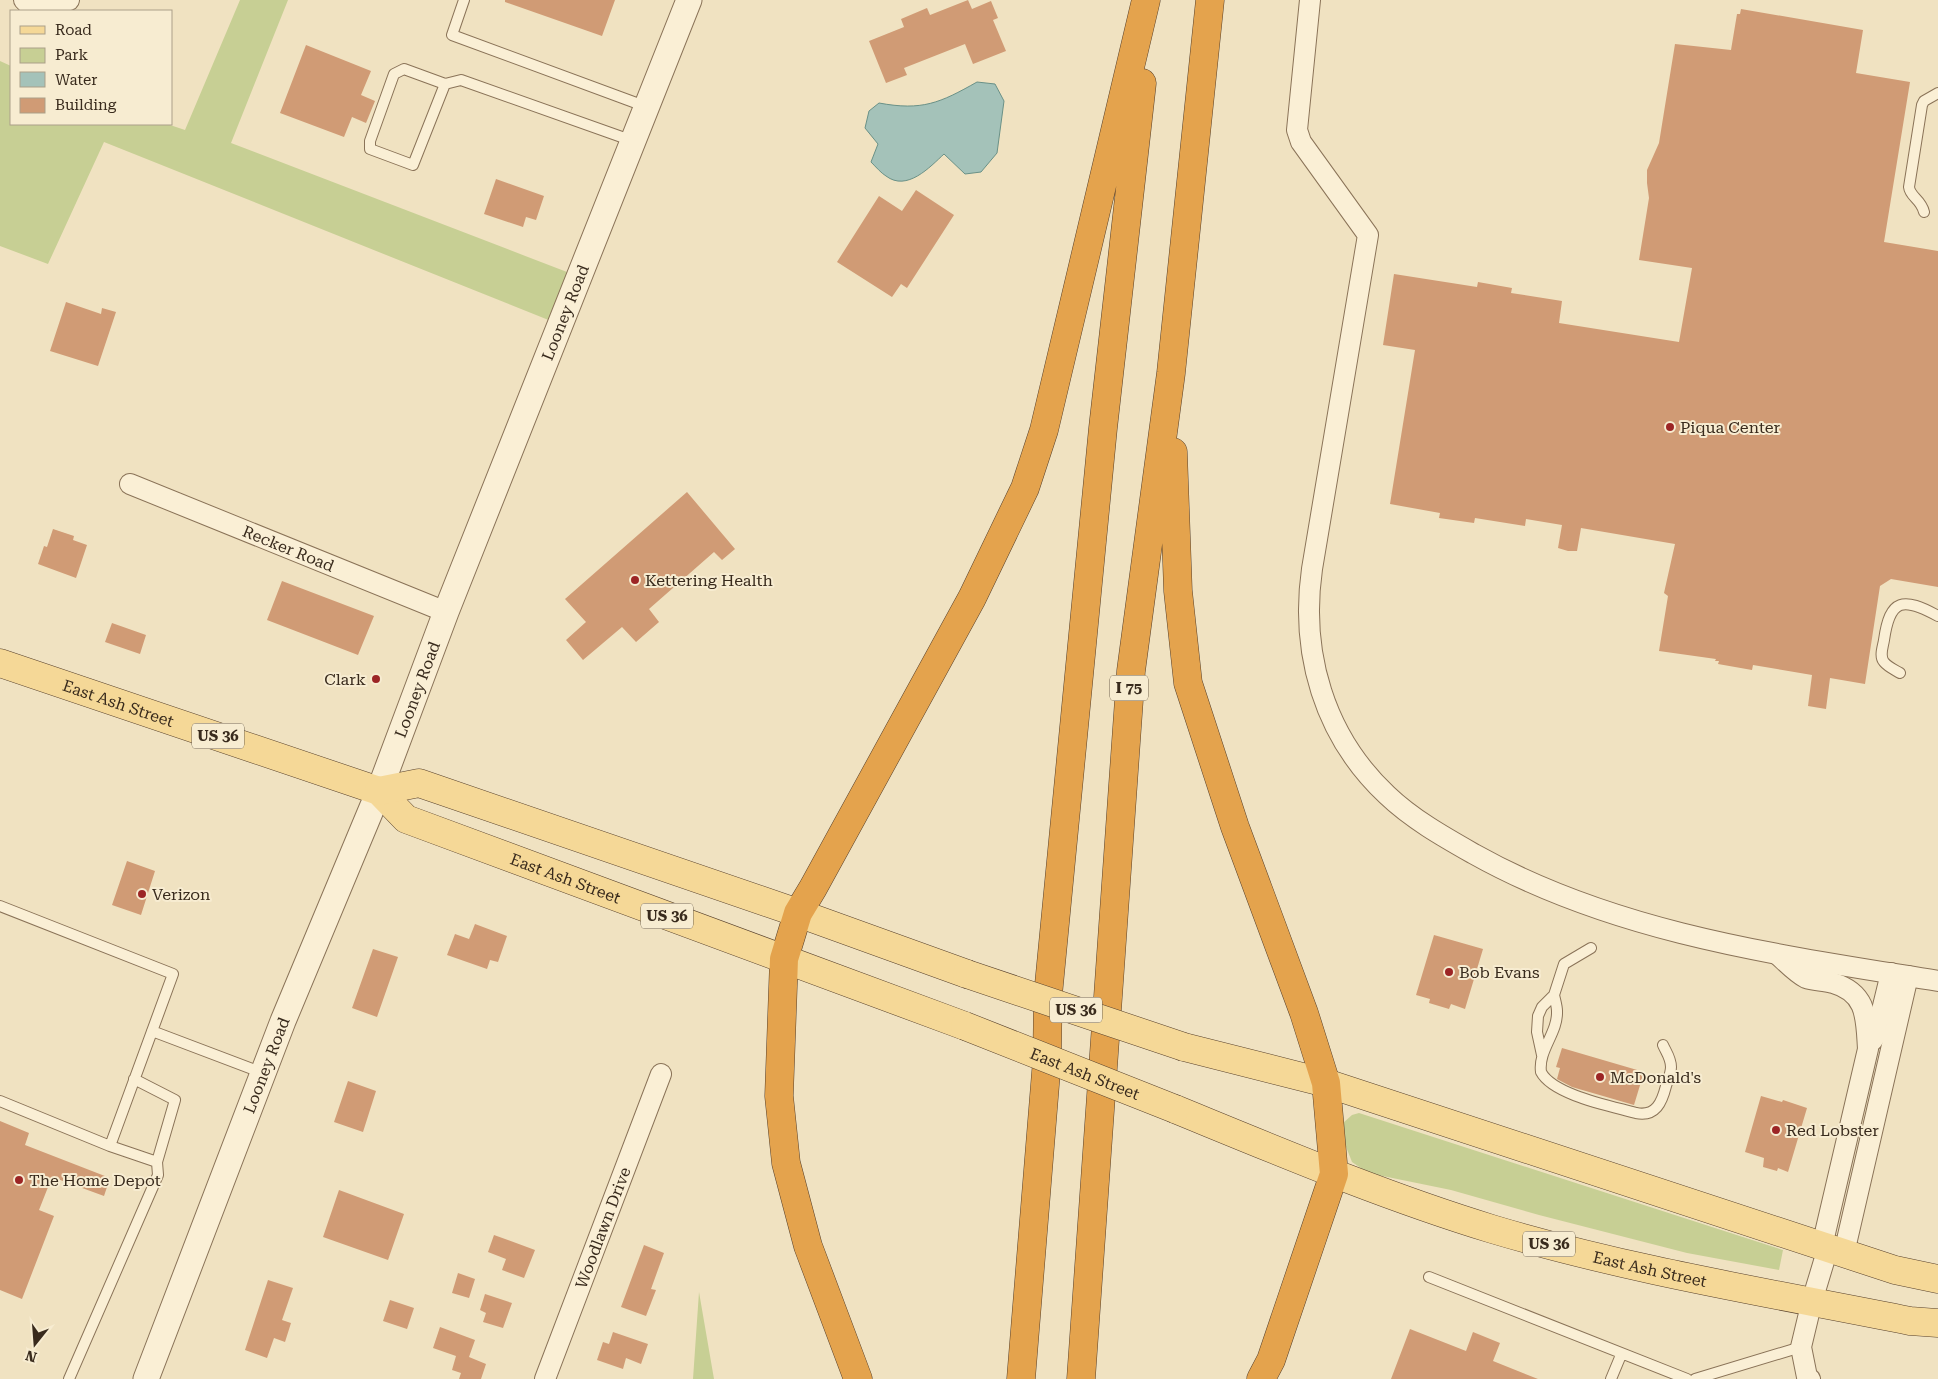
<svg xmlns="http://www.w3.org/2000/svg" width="1938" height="1379" font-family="'Roboto Serif',serif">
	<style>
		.green { fill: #c7cf94 }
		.water { fill: #a4c2b9; stroke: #6a9187 }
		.building { fill: #d09b75 }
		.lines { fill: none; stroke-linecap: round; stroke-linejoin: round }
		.service-casing { stroke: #8a7358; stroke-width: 12 }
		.minor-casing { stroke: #8a7358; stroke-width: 22 }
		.tertiary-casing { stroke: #8a7358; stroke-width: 27 }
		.primary-casing { stroke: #58412c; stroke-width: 29 }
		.motorway-casing { stroke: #58412c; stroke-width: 29 }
		.service { stroke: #faefd5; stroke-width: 10 }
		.minor { stroke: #faefd5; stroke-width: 20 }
		.tertiary { stroke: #faefd5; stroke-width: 25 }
		.primary { stroke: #f5d897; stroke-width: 28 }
		.motorway { stroke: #e4a34d; stroke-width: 28 }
		.primary-bridge-casing { stroke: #58412c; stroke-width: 29; stroke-linecap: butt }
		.primary-bridge { stroke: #f5d897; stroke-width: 28 }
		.poi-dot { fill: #9c2525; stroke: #f7ecd1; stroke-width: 2 }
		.labels { text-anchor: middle; stroke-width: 4; stroke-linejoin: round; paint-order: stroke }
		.shield { fill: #f7ecd1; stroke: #726553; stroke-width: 1 }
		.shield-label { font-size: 15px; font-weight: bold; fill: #392b1d }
		.street-label { font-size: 16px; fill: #392b1d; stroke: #f7ecd1 }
		.poi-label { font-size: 16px; fill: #392b1d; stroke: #f7ecd1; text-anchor: start }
	</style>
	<rect width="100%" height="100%" fill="#f0e2c1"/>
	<path class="green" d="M240,0H288L231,143L580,277L561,325L104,142L48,264L0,246V61L11,66V124H167L185,130Z
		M1359,1113L1783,1250L1779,1270L1687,1253L1539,1215L1451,1190L1368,1173L1352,1162L1345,1144L1343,1123L1352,1115Z
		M699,1292L714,1379H693Z"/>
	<path class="water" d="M977,82L995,84L1004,101L997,153L981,172L965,174L944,154C930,167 907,192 886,176C881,173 876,167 871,162L878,144L865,128L869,111L879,103C922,111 940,103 977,82Z"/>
	<path class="building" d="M505,0H615L602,36L505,2Z
		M968,0L972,9L991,1L998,18L993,20L1006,51L973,64L965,44L904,68L907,75L886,83L869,41L904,27L901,19L927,8L930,15Z
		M1741,9L1863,30L1856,73L1910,82L1884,242L1938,251V587L1891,579L1880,586L1865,684L1830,678L1826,709L1808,706L1812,675L1753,665L1752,670L1718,664L1719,661H1715L1716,659L1659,651L1668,596L1664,593L1675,544L1581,528L1577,551H1568L1558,548L1562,525L1526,519L1525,526L1475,518L1474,523L1439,518L1440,513L1390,504L1415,350L1383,345L1394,274L1477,287L1478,282L1512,288L1511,293L1562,301L1559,323L1679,342L1692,268L1639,260L1649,198L1647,183V170L1659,143L1675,44L1731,50L1737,14H1740Z
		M306,45L371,71L361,95L375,101L366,123L352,117L344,137L280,113Z
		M496,179L544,196L536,220L526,217L523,227L484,214Z
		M916,190L954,215L907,288L901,284L892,297L837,262L879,196L902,211Z
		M66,302L101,314L102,308L116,312L98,366L50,351Z
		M687,492L735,549L722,560L714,552L649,609L659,622L636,642L622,627L583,660L566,640L586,622L565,599Z
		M53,529L74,536L73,540L87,545L76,578L38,564L44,546L47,547Z
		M282,581L374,616L358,655L267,620Z
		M112,623L146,635L140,654L105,642Z
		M127,861L155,871L141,915L112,905Z
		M475,924L507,936L498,962L490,960L487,969L447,955L455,934L469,939Z
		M1434,935L1483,949L1465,1009L1451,1004L1449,1009L1429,1003L1430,999L1416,995Z
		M373,949L398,957L377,1017L352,1008Z
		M1562,1048L1644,1072L1634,1105L1572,1087L1557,1079L1560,1068L1556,1067Z
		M348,1081L376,1091L363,1132L334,1122Z
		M1761,1096L1782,1102L1783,1100L1807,1108L1788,1172L1778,1168L1777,1171L1763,1167L1764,1158L1745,1152Z
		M0,1121L29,1133L25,1145L110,1178L104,1196L52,1177L39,1210L54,1216L22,1299L0,1290Z
		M339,1190L404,1214L388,1260L323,1237Z
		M494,1235L535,1250L524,1278L502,1270L506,1259L488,1252Z
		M644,1245L664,1253L651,1289L656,1290L646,1316L621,1307Z
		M458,1273L475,1279L469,1298L452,1293Z
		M268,1280L293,1288L282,1320L291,1323L285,1342L274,1338L267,1358L245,1350Z
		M485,1294L512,1303L503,1328L483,1322L486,1313L480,1310Z
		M390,1300L414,1308L407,1329L383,1321Z
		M440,1327L475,1340L469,1357L486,1364L481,1379H459L461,1373L452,1370L456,1356L433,1348Z
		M1410,1329L1466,1351L1473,1332L1500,1343L1493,1361L1538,1379H1391Z
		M613,1332L648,1344L641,1364L626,1358L623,1369L597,1360L603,1342L609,1344Z"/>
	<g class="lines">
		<g class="service-casing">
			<path id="service" d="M464,0L452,35L647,107
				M445,84L404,69L394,74L370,141V149L413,165L445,84L461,80L633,141
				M1924,212C1921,199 1910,197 1909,187L1922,105L1924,101L1938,93
				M1900,673C1895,670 1888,667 1884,662C1879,656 1883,647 1884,640C1890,598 1903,597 1938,616
				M0,906L173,974L110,1146
				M1554,995C1555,1000 1557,1006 1557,1011C1558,1033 1538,1050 1541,1072C1553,1095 1611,1106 1636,1113C1656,1117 1662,1102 1666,1086C1668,1080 1671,1073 1671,1067C1671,1058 1666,1052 1663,1045
				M152,1031L263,1073
				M1542,1055L1537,1032L1538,1016L1542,1007L1554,995L1564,964L1591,948
				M134,1079L175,1100L157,1162
				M0,1101L110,1146L157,1162L158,1175L69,1379
				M1429,1277L1687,1379
				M1611,1379L1621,1355
				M1695,1379L1801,1347"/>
		</g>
		<g class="minor-casing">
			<g id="minor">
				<path d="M24,0C36,15 54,5 69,0"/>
				<path d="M1310,0L1297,130L1301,142L1368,235L1312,569C1300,653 1324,736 1387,795C1412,819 1444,837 1474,854C1617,934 1779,955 1938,981"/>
				<path id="s1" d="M130,484L446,612"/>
				<path d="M1778,955C1786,962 1796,973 1806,978C1814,981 1824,980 1833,983C1868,993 1866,1019 1868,1049L1822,1246"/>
				<path d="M1872,1041L1876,1035L1891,973"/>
				<path d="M1844,1253L1908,976"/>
				<path id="s2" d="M545,1379L661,1074"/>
				<path d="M1810,1379L1807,1377L1801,1347L1812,1301L1828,1248"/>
			</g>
		</g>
		<g class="tertiary-casing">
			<g id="tertiary">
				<path id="s3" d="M146,1379L283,1021L379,791L446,612L689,0"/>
			</g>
		</g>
		<g class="primary-casing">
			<g id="primary">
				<path id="s4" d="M0,663L379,791L406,819L965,1026"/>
				<path d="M379,791L419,783L798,913L967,974"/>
				<path d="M1184,1047L1326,1083L1895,1270L1938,1279"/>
				<path id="s5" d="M1175,1109C1280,1152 1384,1196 1492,1229C1629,1270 1770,1293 1910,1321L1938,1323"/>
			</g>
		</g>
		<g class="motorway-casing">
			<path id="motorway" d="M1173,452L1178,591L1188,683L1235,827L1304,1013L1326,1083L1334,1174L1271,1360L1261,1379
				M858,1379L808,1246L786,1163L779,1096L784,959L798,913L813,888L972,598L1025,488L1044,430L1146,0
				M1021,1379L1047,1060L1048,995L1103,428L1142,83
				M1081,1379L1131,671L1171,373L1210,0"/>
		</g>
		<use href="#service" class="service"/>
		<use href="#minor" class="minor"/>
		<use href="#tertiary" class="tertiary"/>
		<use href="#primary" class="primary"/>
		<use href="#motorway" class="motorway"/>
		<g class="primary-bridge-casing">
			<g id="primary-bridge">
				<path d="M967,974L1184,1047"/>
				<path id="s6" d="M965,1026L1175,1109"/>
			</g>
		</g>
		<use href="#primary-bridge" class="primary-bridge"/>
	</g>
	<g class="poi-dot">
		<circle cx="1670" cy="427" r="5"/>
		<circle cx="635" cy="580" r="5"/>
		<circle cx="376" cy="679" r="5"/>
		<circle cx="142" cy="894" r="5"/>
		<circle cx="1449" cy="972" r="5"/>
		<circle cx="1600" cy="1077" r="5"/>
		<circle cx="1776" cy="1130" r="5"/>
		<circle cx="19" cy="1180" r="5"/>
	</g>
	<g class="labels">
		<g class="shield">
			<rect x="1110" y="675.5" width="38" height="25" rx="4"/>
			<rect x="192" y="723.5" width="52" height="25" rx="4"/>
			<rect x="641" y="903.5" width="52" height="25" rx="4"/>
			<rect x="1050" y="997.5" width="52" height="25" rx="4"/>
			<rect x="1523" y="1231.5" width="52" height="25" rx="4"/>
		</g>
		<g class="shield-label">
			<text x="1129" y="693">I 75</text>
			<text x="218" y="741">US 36</text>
			<text x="667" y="921">US 36</text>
			<text x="1076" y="1015">US 36</text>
			<text x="1549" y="1249">US 36</text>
		</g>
		<g class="street-label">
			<text dy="6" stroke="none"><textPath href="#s3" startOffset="1146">Looney Road</textPath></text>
			<text dy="6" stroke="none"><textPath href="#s1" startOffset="171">Recker Road</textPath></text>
			<text dy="6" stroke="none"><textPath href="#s3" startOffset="741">Looney Road</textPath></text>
			<text dy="6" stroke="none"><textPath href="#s4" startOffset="125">East Ash Street</textPath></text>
			<text dy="6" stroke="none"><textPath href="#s4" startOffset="609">East Ash Street</textPath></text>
			<text dy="6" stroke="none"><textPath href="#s3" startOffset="336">Looney Road</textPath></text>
			<text dy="6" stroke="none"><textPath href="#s6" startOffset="129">East Ash Street</textPath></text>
			<text dy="6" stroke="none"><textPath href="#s2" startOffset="162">Woodlawn Drive</textPath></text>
			<text dy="6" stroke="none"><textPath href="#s5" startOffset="502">East Ash Street</textPath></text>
		</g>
		<g class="poi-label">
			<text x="1680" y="433">Piqua Center</text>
			<text x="645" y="586">Kettering Health</text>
			<text x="366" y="685" text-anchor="end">Clark</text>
			<text x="152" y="900">Verizon</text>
			<text x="1459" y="978">Bob Evans</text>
			<text x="1610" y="1083">McDonald's</text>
			<text x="1786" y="1136">Red Lobster</text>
			<text x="29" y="1186">The Home Depot</text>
		</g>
	</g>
	<rect x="10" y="10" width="162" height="115" fill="#f7ecd1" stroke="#ab9f89"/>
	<rect x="20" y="26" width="25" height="8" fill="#f5d897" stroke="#ab9f89"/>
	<text x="55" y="35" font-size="15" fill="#392b1d">Road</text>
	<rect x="20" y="48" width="25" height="15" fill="#c7cf94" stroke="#ab9f89"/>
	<text x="55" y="60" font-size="15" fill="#392b1d">Park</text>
	<rect x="20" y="72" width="25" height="15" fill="#a4c2b9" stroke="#ab9f89"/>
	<text x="55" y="85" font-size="15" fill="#392b1d">Water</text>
	<rect x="20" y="98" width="25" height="15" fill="#d09b75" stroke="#ab9f89"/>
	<text x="55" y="110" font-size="15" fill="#392b1d">Building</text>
	<g transform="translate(35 1344) rotate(197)" stroke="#f7ecd1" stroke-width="4" paint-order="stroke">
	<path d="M0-4L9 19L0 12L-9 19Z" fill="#392b1d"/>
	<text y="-8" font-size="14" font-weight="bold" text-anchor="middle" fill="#392b1d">N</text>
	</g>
</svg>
